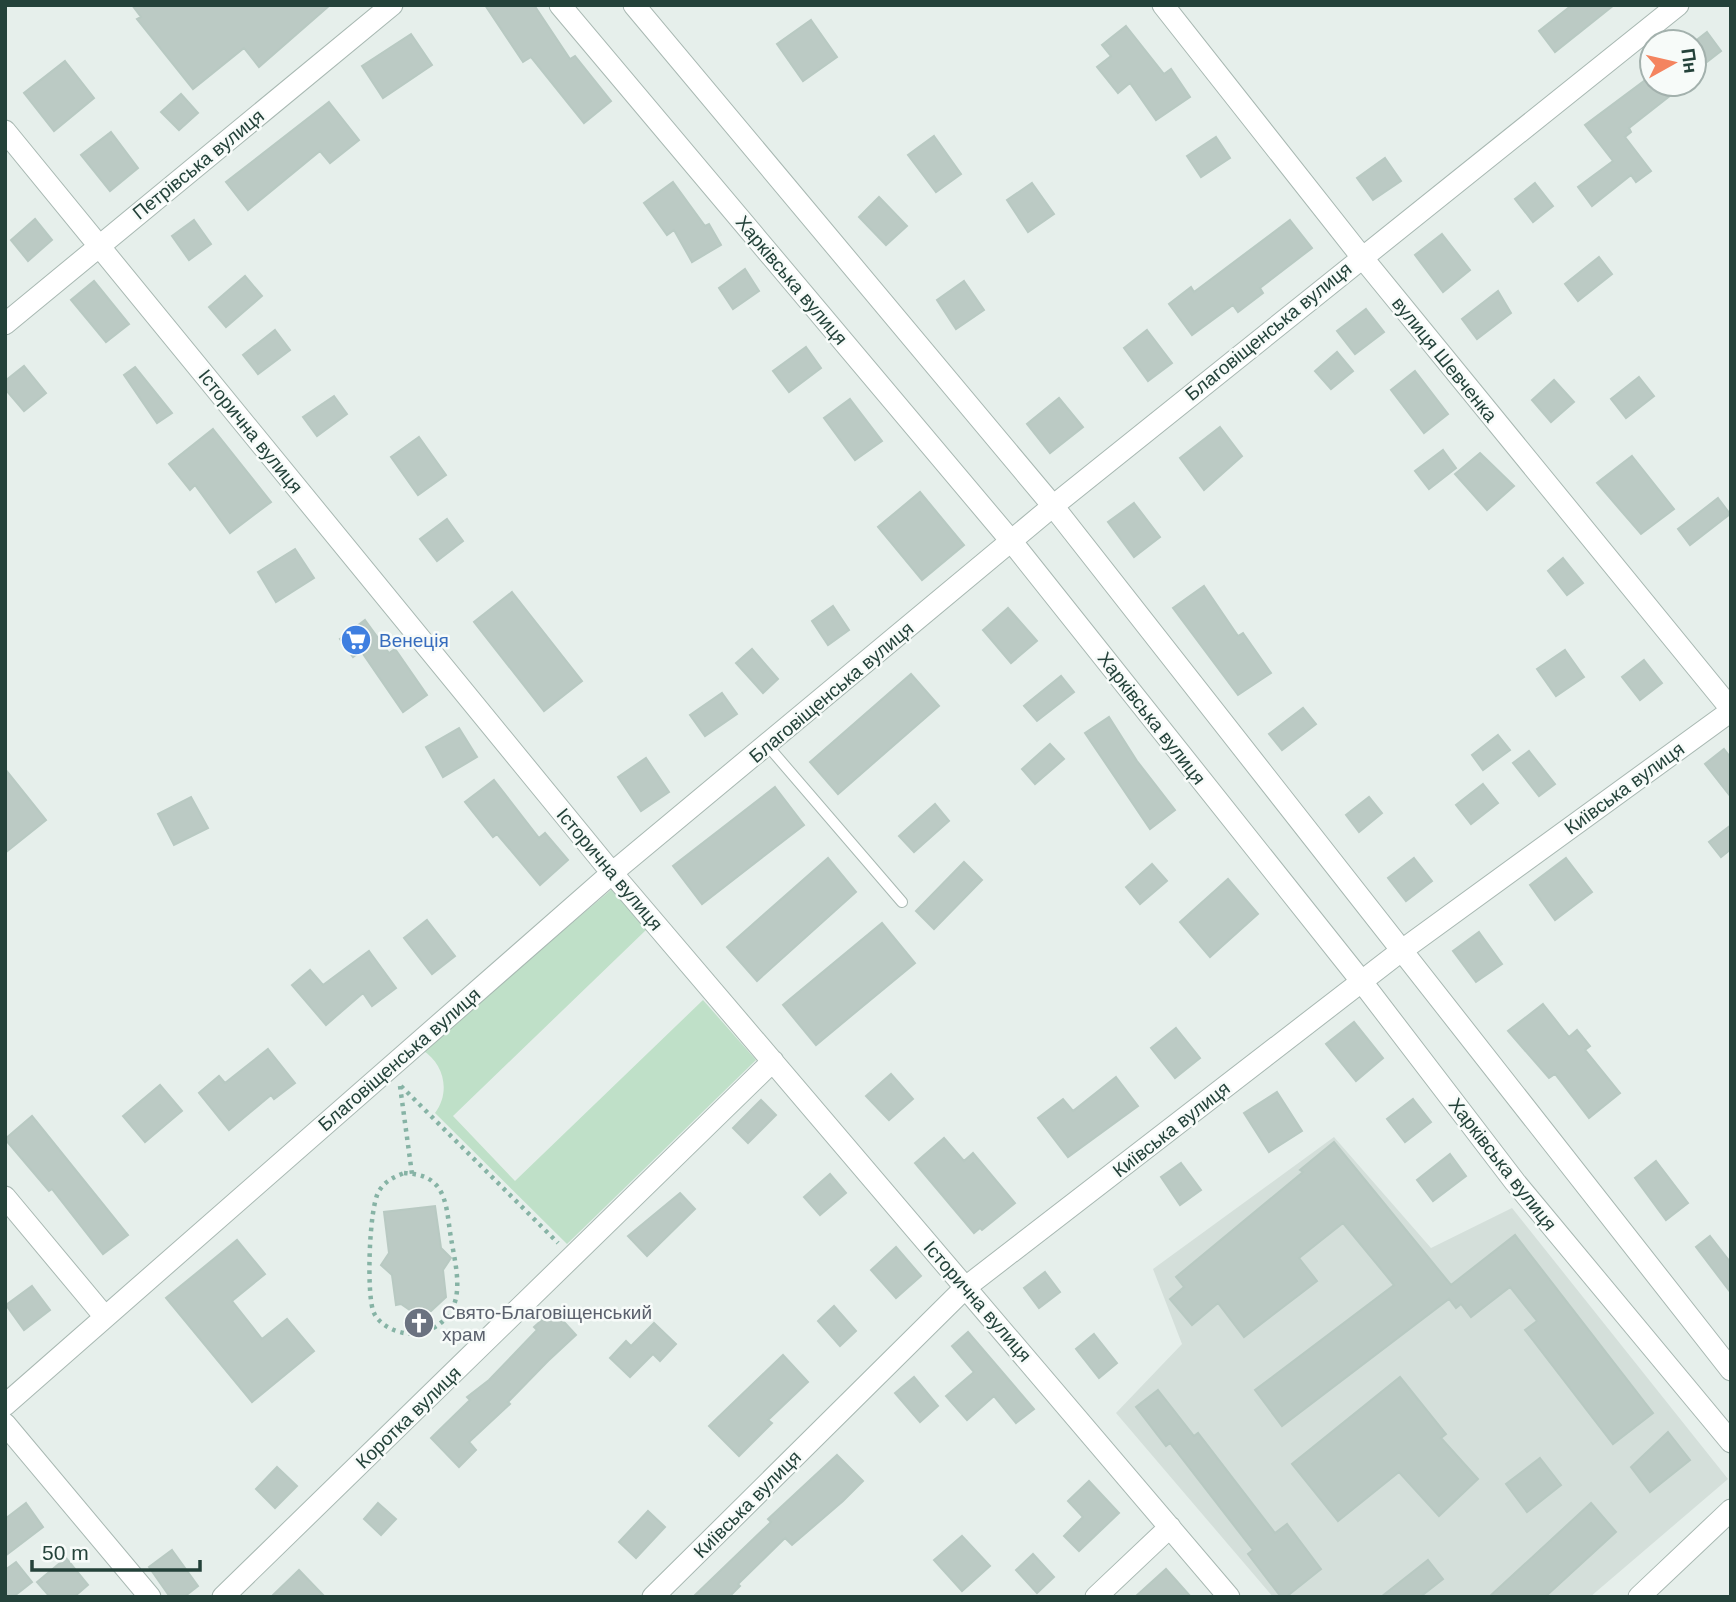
<svg xmlns="http://www.w3.org/2000/svg" width="1736" height="1602" font-family="Arial,sans-serif">
	<style>
		.built { fill: #d4dfda }
		.green { fill: #bfe0c8 }
		.building { fill: #bbcac4; stroke: #b8c9c2; stroke-width: 2 }
		.lines { fill: none; stroke-linecap: round; stroke-linejoin: round }
		.service-casing { stroke: #a8b8b2; stroke-width: 12 }
		.minor-casing { stroke: #a8b8b2; stroke-width: 23 }
		.tertiary-casing { stroke: #a8b8b2; stroke-width: 23 }
		.path { stroke: #86b3a5; stroke-width: 4.5; stroke-dasharray: 3.5 5; stroke-linecap: butt }
		.service { stroke: #fff; stroke-width: 10 }
		.minor { stroke: #fff; stroke-width: 21 }
		.tertiary { stroke: #fff; stroke-width: 21 }
		.labels { text-anchor: middle; stroke-width: 5; stroke-linejoin: round; paint-order: stroke }
		.street-label { font-size: 19px; fill: #24423a; stroke: #f7fbf9 }
		.shop-label { font-size: 19px; fill: #366cbe; stroke: #f7fbf9; text-anchor: start }
		.worship-label { font-size: 19px; fill: #5b616d; stroke: #f7fbf9; text-anchor: start }
	</style>
	<rect width="100%" height="100%" fill="#e6efeb"/>
	<path class="built" d="M1334,1137L1431,1248L1512,1208L1728,1479L1590,1597H1273L1116,1413L1182,1344L1153,1269Z"/>
	<path class="green" d="M612,889L646,930L453,1116L515,1181L703,1000L756,1060L567,1244L435,1113C451,1092 444,1063 422,1050Z"/>
	<path class="building" d="M132,5H330L259,67L244,48L193,89L137,19L141,17Z
		M485,5H534L570,59L575,56L611,101L584,123L531,57L523,62Z
		M1572,5H1614L1555,52L1539,31Z
		M811,20L837,57L803,81L777,44Z
		M1126,26L1164,74L1171,69L1190,97L1156,120L1130,83L1118,93L1097,67L1111,56L1102,45Z
		M1707,32L1721,51L1694,72V42Z
		M411,34L432,65L383,98L362,66Z
		M65,61L94,98L54,131L24,93Z
		M1652,75V84H1685L1629,128L1631,132L1625,137L1651,171L1636,182L1631,175L1592,206L1578,187L1613,161L1585,125Z
		M181,94L198,113L179,130L161,112Z
		M329,102L359,140L330,163L320,151L248,210L226,182Z
		M111,132L138,168L110,191L81,155Z
		M934,136L961,174L936,192L908,155Z
		M1216,137L1230,158L1201,177L1187,156Z
		M1385,158L1401,181L1373,200L1357,178Z
		M673,182L705,226L709,224L721,245L692,262L674,230L667,235L644,203Z
		M1032,183L1054,214L1028,232L1007,200Z
		M1535,183L1553,206L1533,222L1515,199Z
		M879,197L907,226L886,245L859,217Z
		M35,219L52,240L28,261L11,240Z
		M194,220L211,244L189,260L172,236Z
		M1290,220L1312,248L1260,288L1263,293L1238,312L1233,305L1192,335L1169,304L1191,287L1194,292Z
		M1442,234L1470,270L1443,292L1415,255Z
		M1599,257L1612,274L1578,301L1565,284Z
		M745,269L759,291L733,309L719,288Z
		M245,276L262,296L226,327L209,307Z
		M94,281L129,324L106,342L71,300Z
		M964,281L984,310L956,329L937,300Z
		M1498,291L1511,313L1477,339L1462,319Z
		M1366,309L1384,332L1355,354L1337,331Z
		M275,330L290,350L258,374L243,355Z
		M1147,330L1172,363L1148,381L1124,348Z
		M806,347L821,368L789,392L773,371Z
		M1337,352L1353,371L1331,389L1315,371Z
		M24,366L46,393L24,411L5,389V381Z
		M135,367L172,413L157,423L124,375Z
		M1415,371L1448,414L1424,433L1391,390Z
		M1639,377L1654,396L1626,418L1611,399Z
		M1554,380L1574,402L1551,422L1532,400Z
		M334,396L347,414L317,436L303,417Z
		M1059,398L1083,427L1050,453L1027,424Z
		M850,399L882,441L855,460L824,418Z
		M1220,427L1242,456L1204,490L1180,458Z
		M213,429L271,502L230,533L195,485L190,490L169,464Z
		M419,437L446,475L418,495L391,457Z
		M1443,450L1456,468L1429,489L1415,471Z
		M1480,453L1514,486L1487,510L1455,474Z
		M1632,456L1674,509L1641,534L1597,483Z
		M920,492L964,545L922,580L878,527Z
		M1718,498L1730,514L1690,545L1678,529Z
		M1134,503L1160,537L1134,557L1108,522Z
		M447,519L463,541L437,561L420,539Z
		M295,549L314,578L276,602L258,572Z
		M1563,558L1583,583L1567,595L1548,571Z
		M1204,586L1238,636L1243,633L1271,673L1238,695L1173,608Z
		M512,592L582,681L544,711L474,622Z
		M833,606L849,630L828,645L812,621Z
		M1008,608L1037,641L1011,663L983,630Z
		M365,620L389,653L395,649L427,695L403,712L361,651L353,657L340,639Z
		M752,649L778,679L763,693L736,663Z
		M1565,650L1584,677L1556,696L1537,669Z
		M1644,660L1662,683L1640,700L1622,677Z
		M911,674L939,706L838,794L810,762Z
		M1061,676L1074,692L1037,721L1024,706Z
		M722,693L737,714L705,736L690,715Z
		M1303,708L1316,724L1282,750L1269,734Z
		M1109,717L1137,761L1175,810L1150,829L1085,733Z
		M459,728L477,757L443,777L426,747Z
		M1498,735L1510,750L1483,770L1472,755Z
		M1050,744L1064,759L1035,784L1022,769Z
		M1724,749L1731,758V797L1705,764Z
		M1529,751L1555,784L1539,796L1513,763Z
		M646,758L669,792L641,811L618,777Z
		M5,769L46,820L5,853Z
		M494,780L539,838L545,833L568,860L540,885L497,834L493,837L465,802Z
		M1483,784L1498,803L1471,824L1456,805Z
		M775,787L804,825L702,904L673,866Z
		M191,797L208,828L174,845L158,814Z
		M1369,797L1382,813L1359,832L1346,815Z
		M935,804L949,821L914,852L899,836Z
		M1731,825V849L1721,857L1709,842Z
		M828,858L856,892L757,981L727,947Z
		M1414,858L1432,881L1406,901L1388,878Z
		M1566,858L1592,892L1555,920L1530,885Z
		M964,862L982,880L934,929L916,911Z
		M1152,864L1167,881L1140,904L1126,887Z
		M1228,879L1258,914L1210,957L1180,922Z
		M427,920L455,956L432,974L404,938Z
		M882,923L915,963L816,1045L783,1005Z
		M1479,932L1502,964L1476,982L1453,951Z
		M369,951L396,988L372,1006L363,993L326,1025L292,985L310,970L323,985Z
		M1543,1004L1569,1037L1577,1030L1590,1046L1585,1050L1620,1093L1589,1118L1555,1074L1549,1078L1508,1031Z
		M1354,1022L1383,1058L1356,1081L1326,1044Z
		M1176,1028L1200,1058L1175,1078L1151,1048Z
		M268,1049L295,1083L274,1099L271,1095L229,1130L199,1093L219,1076L225,1083Z
		M891,1074L913,1099L889,1120L866,1096Z
		M1116,1077L1138,1106L1068,1157L1038,1118L1063,1099L1073,1111Z
		M160,1085L182,1111L145,1142L123,1116Z
		M1277,1092L1302,1131L1269,1152L1244,1113Z
		M1413,1099L1431,1122L1405,1142L1387,1119Z
		M761,1100L776,1115L748,1143L733,1128Z
		M32,1116L128,1235L103,1254L52,1189L49,1191L5,1139Z
		M944,1138L964,1161L973,1153L1015,1203L982,1230L980,1228L974,1233L915,1163Z
		M1334,1142L1451,1285L1515,1235L1653,1413L1613,1444L1525,1330L1537,1321L1510,1287L1471,1317L1461,1304L1456,1308L1449,1299L1282,1426L1255,1390L1394,1285L1343,1223L1299,1258L1317,1281L1244,1337L1218,1303L1192,1325L1170,1299L1184,1287L1176,1277L1303,1172L1300,1170Z
		M1450,1154L1466,1176L1433,1201L1417,1180Z
		M1656,1161L1688,1203L1666,1220L1635,1178Z
		M1181,1163L1201,1190L1180,1205L1161,1177Z
		M830,1174L846,1193L820,1215L804,1197Z
		M680,1193L695,1209L647,1256L628,1236Z
		M435,1206L441,1248L451,1258L443,1270L446,1297L431,1311L414,1313L401,1304L396,1305L392,1275L381,1265L389,1253L384,1212Z
		M1710,1236L1731,1263V1293L1696,1247Z
		M237,1240L265,1274L232,1301L262,1339L287,1319L314,1351L252,1402L166,1298Z
		M896,1247L921,1276L896,1298L871,1270Z
		M1045,1272L1060,1292L1039,1308L1024,1288Z
		M32,1286L50,1310L24,1330L6,1305Z
		M834,1306L856,1331L840,1346L818,1321Z
		M553,1310L576,1335L548,1361L508,1402L510,1404L469,1442L476,1450L459,1467L431,1438L470,1400L467,1397L489,1380L537,1330L534,1327Z
		M654,1323L676,1344L660,1361L653,1354L630,1377L610,1358L626,1341L631,1346Z
		M968,1332L1034,1409L1016,1423L994,1396L967,1420L946,1396L974,1372L952,1346Z
		M1094,1334L1117,1363L1099,1378L1076,1349Z
		M783,1355L808,1382L768,1420L772,1423L739,1456L709,1426Z
		M914,1377L938,1406L920,1422L895,1393Z
		M1400,1377L1446,1434L1441,1438L1478,1479L1439,1516L1399,1472L1338,1521L1292,1464Z
		M1158,1390L1194,1436L1198,1433L1275,1533L1287,1524L1321,1569L1286,1597H1281L1248,1554L1253,1550L1170,1443L1166,1446L1136,1407Z
		M1668,1432L1690,1460L1650,1492L1631,1467Z
		M837,1455L863,1481L843,1501L792,1545L785,1538L738,1584L740,1586L729,1597H693L771,1522L768,1519Z
		M1540,1458L1561,1485L1527,1512L1506,1484Z
		M277,1467L297,1486L275,1508L256,1489Z
		M1089,1481L1119,1513L1079,1551L1064,1536L1083,1517L1068,1501Z
		M26,1503L43,1527L5,1556V1519Z
		M378,1503L396,1519L381,1535L364,1519Z
		M1591,1503L1616,1532L1545,1597H1489Z
		M648,1511L665,1527L636,1558L619,1542Z
		M962,1536L990,1566L962,1591L934,1560Z
		M172,1550L198,1586L184,1597H170L149,1567Z
		M1033,1554L1054,1577L1037,1593L1016,1570Z
		M66,1558L88,1585L74,1597H50L37,1582Z
		M1428,1560L1443,1579L1420,1597H1381Z
		M16,1562L32,1582L13,1597H5V1570Z
		M1166,1569L1191,1597H1135Z
		M299,1570L325,1597H271Z"/>
	<g class="lines">
		<g class="service-casing">
			<path id="service" d="M767,745L902,902"/>
		</g>
		<g class="minor-casing">
			<path id="minor" d="M1163,5L1361,256L1731,709
				M5,131L612,873L1229,1597
				M5,324L392,5
				M5,1197L105,1317
				M5,1405L612,873L1053,506L1678,5
				M5,1424L150,1597
				M223,1597L773,1061
				M653,1597L966,1287L1401,951L1731,711
				M1096,1597L1170,1527
				M1639,1597L1731,1510"/>
		</g>
		<g class="tertiary-casing">
			<path id="tertiary" d="M560,5L1012,542L1362,982L1515,1182L1731,1442
				M634,5L1053,506L1731,1370"/>
		</g>
		<path class="path" d="M400,1086L412,1174
			M401,1086L558,1243
			M404,1173C418,1174 429,1176 438,1187C448,1201 448,1222 451,1238C456,1269 468,1307 435,1327C426,1332 415,1335 404,1333C393,1331 379,1324 374,1313C366,1297 369,1206 379,1191C385,1181 394,1177 404,1173Z"/>
		<use href="#service" class="service"/>
		<use href="#minor" class="minor"/>
		<use href="#tertiary" class="tertiary"/>
	</g>
	<defs>
		<g id="supermarket-disc" transform="scale(1.575)"><circle r="9.5" fill="#3f7fe0" stroke="#f7fbf9"/><path d="M-6-5.5h2.5l.6 2H6L4.5 2H-2.5L-4.4-4H-6ZM-1.5 3.2a1.3 1.3 0 1 0 .1 0ZM3 3.2a1.3 1.3 0 1 0 .1 0Z" fill="#fff"/></g>
		<g id="church-disc" transform="scale(1.575)"><circle r="9.5" fill="#6b7280" stroke="#f7fbf9"/><path d="M-1.2-6h2.4v3.5h3.3v2.4h-3.3V6h-2.4V-.1h-3.3v-2.4h3.3Z" fill="#fff"/></g>
	</defs>
	<g fill-rule="evenodd">
		<use href="#supermarket-disc" x="356" y="640"/>
		<use href="#church-disc" x="419" y="1323"/>
	</g>
	<g class="labels">
		<g class="street-label">
			<text transform="translate(198 164) rotate(-39)" y="7">Петрівська вулиця</text>
			<text transform="translate(792 280) rotate(50)" y="7">Харківська вулиця</text>
			<text transform="translate(1268 331) rotate(-39)" y="7">Благовіщенська вулиця</text>
			<text transform="translate(1445 359) rotate(51)" y="7">вулиця Шевченка</text>
			<text transform="translate(251 431) rotate(51)" y="7">Історична вулиця</text>
			<text transform="translate(831 692) rotate(-40)" y="7">Благовіщенська вулиця</text>
			<text transform="translate(1152 718) rotate(52)" y="7">Харківська вулиця</text>
			<text transform="translate(1624 788) rotate(-36)" y="7">Київська вулиця</text>
			<text transform="translate(610 869) rotate(50)" y="7">Історична вулиця</text>
			<text transform="translate(399 1059) rotate(-41)" y="7">Благовіщенська вулиця</text>
			<text transform="translate(1171 1129) rotate(-38)" y="7">Київська вулиця</text>
			<text transform="translate(1503 1164) rotate(52)" y="7">Харківська вулиця</text>
			<text transform="translate(978 1301) rotate(49)" y="7">Історична вулиця</text>
			<text transform="translate(408 1417) rotate(-44)" y="7">Коротка вулиця</text>
			<text transform="translate(747 1504) rotate(-45)" y="7">Київська вулиця</text>
		</g>
		<g class="shop-label">
			<text x="379" y="647">Венеція</text>
		</g>
		<g class="worship-label">
			<text x="442" y="1319">Свято-Благовіщенський<tspan x="442" dy="22">храм</tspan></text>
		</g>
	</g>
	<rect width="1736" height="1602" fill="none" stroke="#24423a" stroke-width="14"/>
	<g transform="translate(1673 63) rotate(82)"><circle r="33" fill="#f7fbf9" stroke="#a3b1ad" stroke-width="2"/>
	<path d="M0-5L12 26L0 18L-12 26Z" fill="#f4845f"/>
	<text y="-10" font-size="19" font-weight="bold" text-anchor="middle" fill="#24423a">Пн</text>
	</g>
	<path d="M32 1560v10h168v-10" fill="none" stroke="#24423a" stroke-width="3.5"/>
	<text x="42" y="1560" font-size="21" fill="#24423a" stroke="#f7fbf9" stroke-width="5" paint-order="stroke">50 m</text>
</svg>
